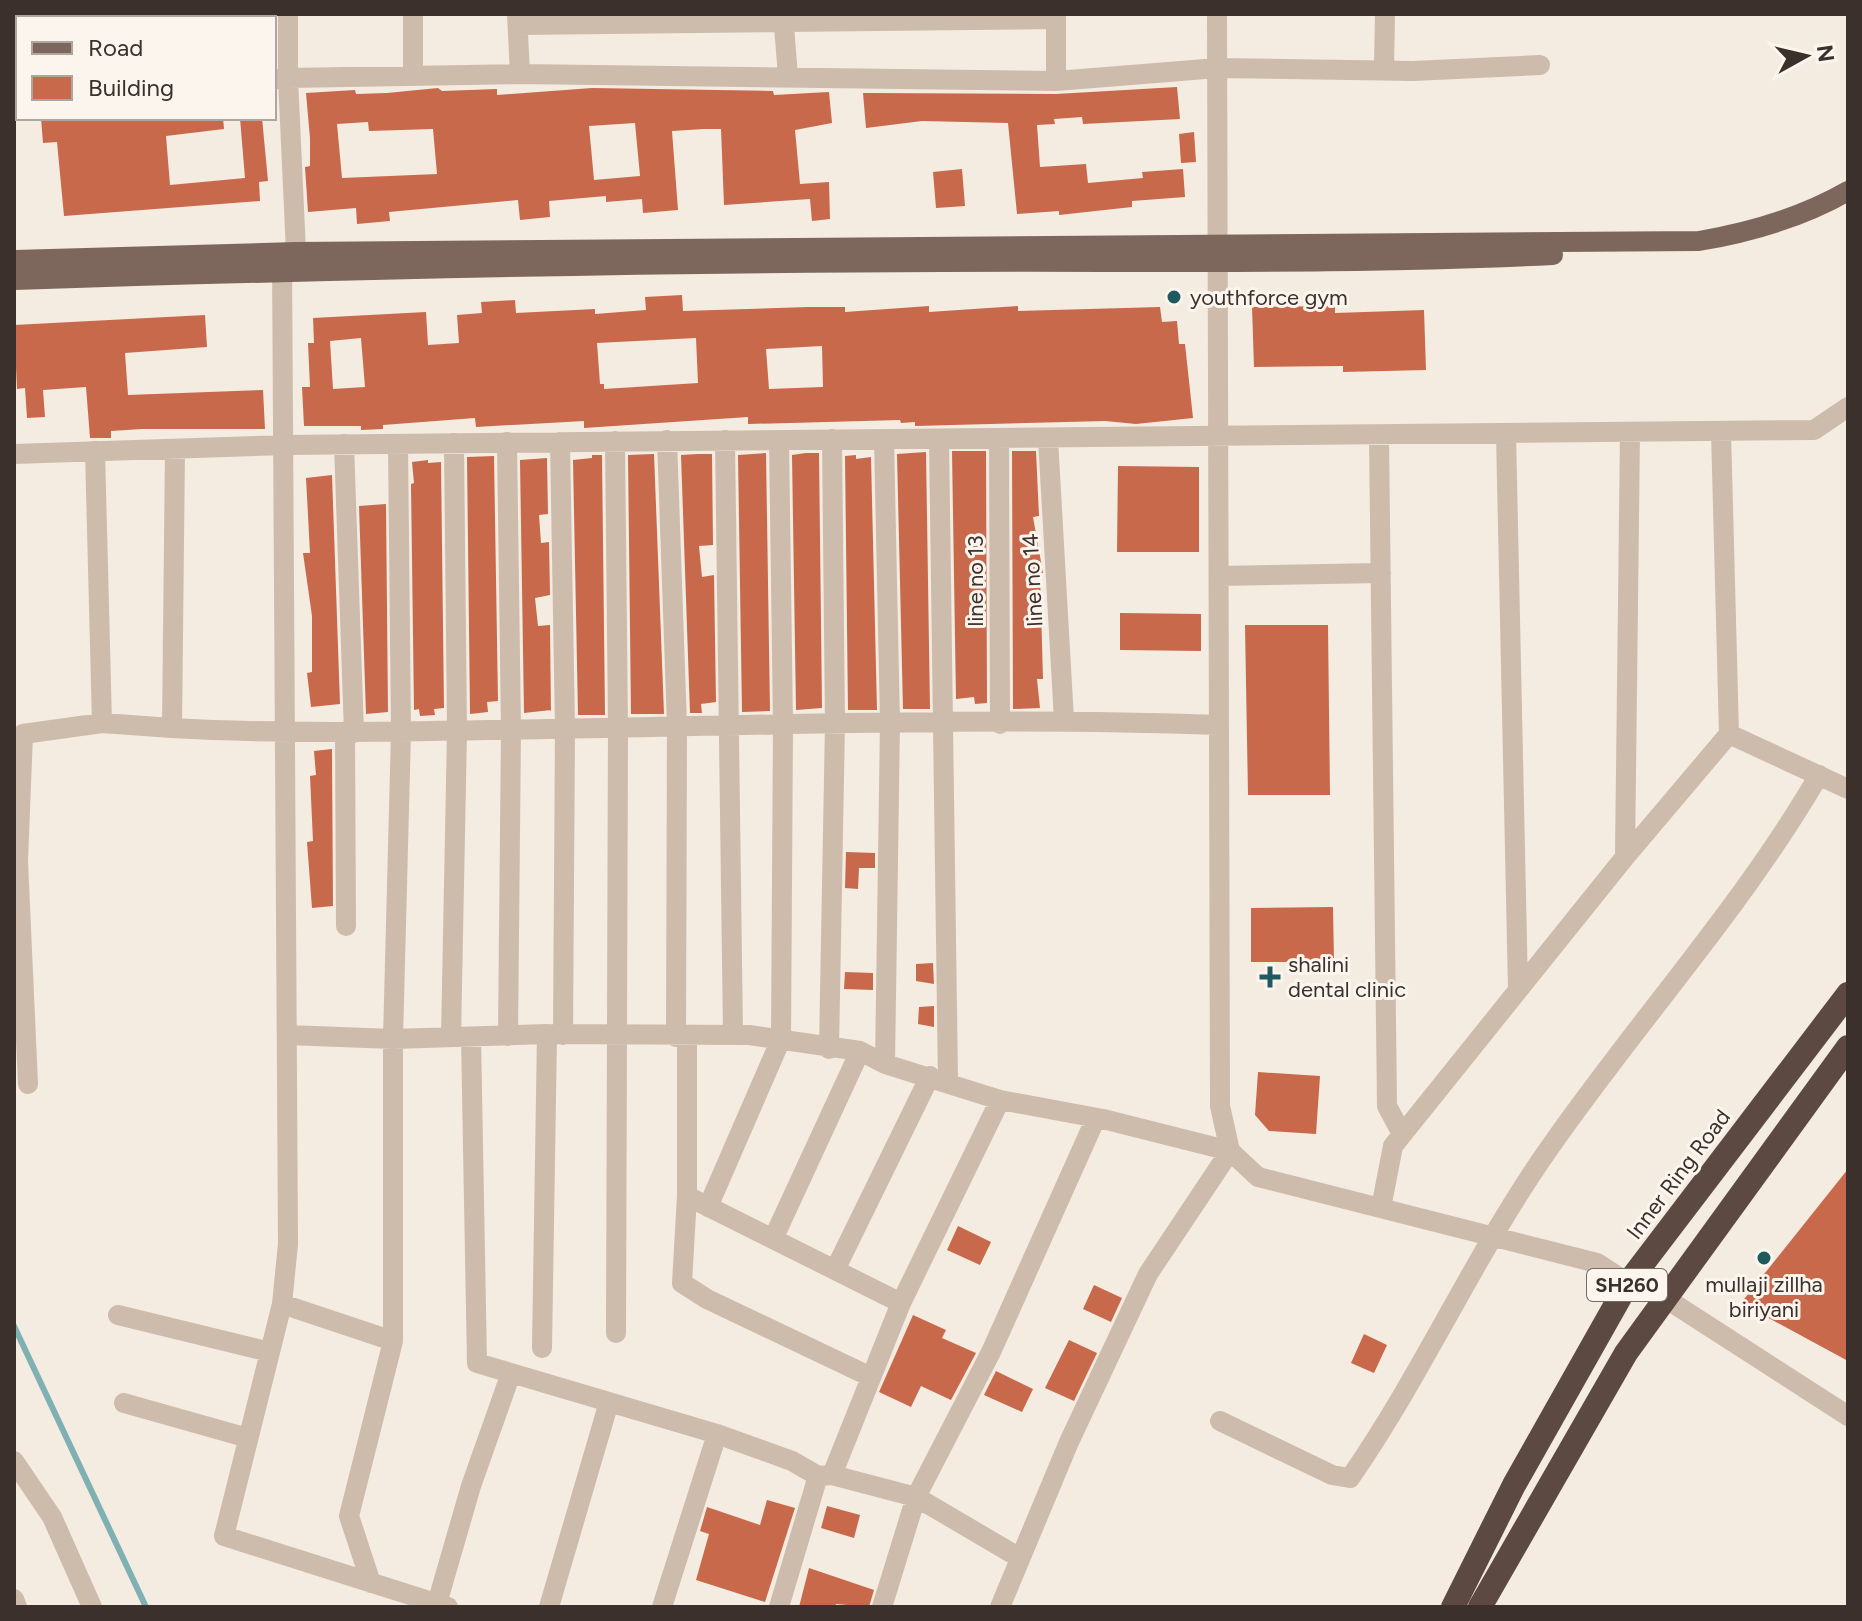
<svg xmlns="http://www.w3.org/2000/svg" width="1862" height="1621" font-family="Figtree,sans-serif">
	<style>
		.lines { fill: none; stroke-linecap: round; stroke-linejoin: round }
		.stream { stroke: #7fb0b2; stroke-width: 6 }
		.building { fill: #c8694b; fill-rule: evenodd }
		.minor { stroke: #cdbbac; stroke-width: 20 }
		.major { stroke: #7d675c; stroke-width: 20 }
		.highway { stroke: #5c4a42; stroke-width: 24 }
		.poi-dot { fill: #1f5a5e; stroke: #fbf5ee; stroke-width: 3 }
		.labels { text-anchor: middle; stroke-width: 6; stroke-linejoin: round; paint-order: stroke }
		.shield { fill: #fbf5ee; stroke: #756b66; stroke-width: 2 }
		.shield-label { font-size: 20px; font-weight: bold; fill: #3b302b }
		.poi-label { font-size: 22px; fill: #3b302b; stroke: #fbf5ee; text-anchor: start }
		.street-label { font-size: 22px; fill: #3b302b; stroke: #fbf5ee }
	</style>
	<rect width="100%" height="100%" fill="#f4ebe1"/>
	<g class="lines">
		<path class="stream" d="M14,1326L146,1607"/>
	</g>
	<path class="building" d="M1177,87L1180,119L1083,124L1082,117L1054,119L1055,124L1037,125L1040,167L1086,164L1088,183L1143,178L1142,172L1183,169L1185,197L1132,201V207L1059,215V211L1017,214L1008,123L922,121L866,128L863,93L1056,94Z
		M438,88L442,91L497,89V95L592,88L773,91L774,95L829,92L832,123L795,130L800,184L829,182L830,219L812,221L810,199L724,205L721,129H704L672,131L678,210L643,213L642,199L606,202V196L549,201L550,217L520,220L518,200L389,212L390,221L357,224L356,208L308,212L305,167L310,166V138L306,93L355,90L356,94L387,93ZM368,122L369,131L433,129L437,174L342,178L337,124ZM635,123L640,176L594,180L589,126Z
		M41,118H223L224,129L166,136L170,185L245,178L240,118H262L268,181L259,182L260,201L64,216L57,142L43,143Z
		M1194,132L1196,162L1181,163L1179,134Z
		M962,169L965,206L936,208L933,172Z
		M682,295L683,311L808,307H845V312L929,306V312L1018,306V311L1160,307L1162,322L1177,321L1179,344H1185L1193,418L1136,424L1105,421L915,426V422L901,423L900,420L748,424V417L584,428V421L476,427L475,418L383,425V429L361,430V426H304L302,387H310L308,343H314L313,318L426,312L428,345L459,343L457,315L482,313L481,302L515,300L516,313L595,309V314L646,310L645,297ZM361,338L365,387L333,389L330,341ZM696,338L698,383L604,389V384H600L597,343ZM822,346L823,387L769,389L766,349Z
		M1335,306V313L1424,310L1426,370L1343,372V366L1254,367L1252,307Z
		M205,315L207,347L125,353L128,395L263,390L265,429H142L111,431V438H90L86,387L43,390L45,417L27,418L25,388L17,389L14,325Z
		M952,451H986L987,703L975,704L974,697L956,699Z
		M1012,451H1036L1039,516L1033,517L1043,573H1040L1043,679H1037L1040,708L1013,709Z
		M926,452L930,709H903L897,454Z
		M766,453L770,711L742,712L738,455Z
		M806,453H819L822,708L796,710L792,455Z
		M654,454L664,714H631L628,455Z
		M698,454H712L713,545L699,546L702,577L714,575L716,702L701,704L702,713H690L681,455Z
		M592,455H602L605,715H578L573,460L592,458Z
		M856,455V459L871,457L877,710H848L845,456Z
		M494,456L498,701L487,702L488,712L470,714L467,457Z
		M547,458L548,514L539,515L541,543L549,542L550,595L535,598L538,626L550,625L551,716V710L524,713L520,460Z
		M428,460V463L441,462L444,708L434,709L435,715L420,716L419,709L414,710L411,484L414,483L412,462Z
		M1118,466L1199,467V552H1117Z
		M332,475L340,704L311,707L307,673L312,672V616L303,553H310L306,478Z
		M386,504L388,712L366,714L359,506Z
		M1120,613L1201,614V651L1120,650Z
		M1245,625H1328L1330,795H1248Z
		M332,749L333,906L312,908L307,842L313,841L310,776L316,775L314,751Z
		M846,852L875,853V868H859L858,889L845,888Z
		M1333,907L1334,962H1251V908Z
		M933,963L934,984L916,981V964Z
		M845,972L873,973V990L844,989Z
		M934,1006V1027L918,1024L919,1007Z
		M1258,1072L1320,1076L1316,1134L1269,1131L1255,1115Z
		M1848,1169V1361L1741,1303Z
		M958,1226L991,1242L980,1265L947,1250Z
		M1094,1285L1122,1298L1111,1322L1083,1309Z
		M913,1315L946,1330L942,1338L976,1353L951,1400L921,1386L911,1407L879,1392Z
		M1364,1334L1387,1345L1374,1373L1351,1363Z
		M1069,1340L1097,1353L1074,1401L1045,1388Z
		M996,1371L1033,1389L1022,1412L984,1395Z
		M767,1500L795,1508L765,1602L696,1580L709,1534L700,1531L707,1507L760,1525Z
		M827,1506L860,1515L854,1538L821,1528Z
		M809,1568L874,1590L869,1607L836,1604L835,1607H799Z"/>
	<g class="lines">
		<path class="minor" d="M517,14L520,74
			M783,14L788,76
			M1056,14V81
			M1217,14L1220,1106L1230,1151L1258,1177L1597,1263L1628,1283L1665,1298L1848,1416
			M518,25L1056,19
			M1384,68L1385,14
			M413,76V14
			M274,79L288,78V14
			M296,252L288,78L520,74L1056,81L1218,68L1413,71L1540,65
			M282,257L288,1244L282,1304L224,1536L448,1607
			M1721,431L1729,734L1848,789
			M1506,434L1518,989
			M1379,436L1387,1106L1402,1134
			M884,439L890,723L885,1064
			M939,439L948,1082
			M999,439L1000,724
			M1048,439L1064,720
			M667,440L677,726L676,1037
			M725,440L733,1035
			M615,441L618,727L616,1333
			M507,442L511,730L508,1036
			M560,442L565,728L563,1035
			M344,444L354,733
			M175,449L172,728C298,735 422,731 548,729C772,725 996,717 1219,725
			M95,451L102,723
			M14,454L284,445L1814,430L1848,407
			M1219,576L1381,573
			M345,733L346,926
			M1625,857L1630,432
			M287,1035L393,1039L547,1034L749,1035L860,1051L885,1064L1000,1100L1103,1119L1230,1151L1148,1274L1069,1442L1000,1607
			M687,1035V1196L901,1303
			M471,1037L477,1363L717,1434L792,1461L818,1476L832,1475L901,1303L1000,1100
			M451,1038L457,731L454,443
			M829,1049L835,723L832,439
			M28,1084L18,861L23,734L102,723L172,728
			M687,1196L682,1283L707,1299L871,1377
			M708,1207L781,1039L783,724L779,440
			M1381,1208L1393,1146L1625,857L1729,734
			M774,1237L860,1051
			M835,1270L930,1076
			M282,1304L393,1341V1039L401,732L398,444
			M118,1315L270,1352
			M542,1348L547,1034
			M124,1403L248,1438
			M1220,1421L1332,1475L1350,1478C1423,1373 1475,1254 1548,1150C1636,1023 1741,909 1819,775
			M14,1461L52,1517L92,1607
			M832,1475L916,1497L1020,1558
			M371,1583L349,1516L393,1341
			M14,1599L17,1607
			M436,1607L471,1486L511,1373
			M549,1607L609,1402
			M662,1607L717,1434
			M779,1607L818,1476
			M882,1607L916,1497L991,1352L1095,1120"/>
		<path class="major" d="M14,260L296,252L1699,241C1752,232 1801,218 1848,191
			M14,280C323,270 633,263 942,262C1146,261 1350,265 1553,255"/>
		<path class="highway" d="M1453,1607L1514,1485L1628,1283L1848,994
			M1480,1607L1626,1353L1848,1047"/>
	</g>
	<g class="poi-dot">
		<circle cx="1174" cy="297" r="8"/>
		<path d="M1266 965h8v8h8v8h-8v8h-8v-8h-8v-8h8z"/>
		<circle cx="1764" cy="1258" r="8"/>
	</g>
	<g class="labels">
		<rect class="shield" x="1587" y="1269" width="80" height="32" rx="6"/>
		<g class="shield-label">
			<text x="1627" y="1292">SH260</text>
		</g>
		<g class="poi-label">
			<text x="1190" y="305">youthforce gym</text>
			<text x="1288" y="972">shalini<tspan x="1288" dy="25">dental clinic</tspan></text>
			<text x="1764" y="1292" text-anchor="middle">mullaji zillha<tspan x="1764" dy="25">biriyani</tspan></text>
		</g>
		<g class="street-label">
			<text transform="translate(1032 580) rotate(-93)" y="8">line no 14</text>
			<text transform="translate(975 581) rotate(-90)" y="8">line no 13</text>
			<text transform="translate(1678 1174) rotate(-53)" y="8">Inner Ring Road</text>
		</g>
	</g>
	<rect width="1862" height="1621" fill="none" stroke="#3b302b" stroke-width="32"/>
	<rect x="16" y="16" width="260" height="104" fill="#fbf5ee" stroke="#aea6a0" stroke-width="2"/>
	<rect x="32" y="42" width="40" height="12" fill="#7d675c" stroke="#aea6a0" stroke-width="2"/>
	<text x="88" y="56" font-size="24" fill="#3b302b">Road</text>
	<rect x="32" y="76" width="40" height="24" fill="#c8694b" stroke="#aea6a0" stroke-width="2"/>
	<text x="88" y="96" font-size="24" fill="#3b302b">Building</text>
	<g transform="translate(1806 56) rotate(82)" stroke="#fbf5ee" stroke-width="6" paint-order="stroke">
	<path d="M0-6L14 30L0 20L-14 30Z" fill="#3b302b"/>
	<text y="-12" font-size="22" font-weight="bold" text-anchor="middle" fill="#3b302b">N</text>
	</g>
</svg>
